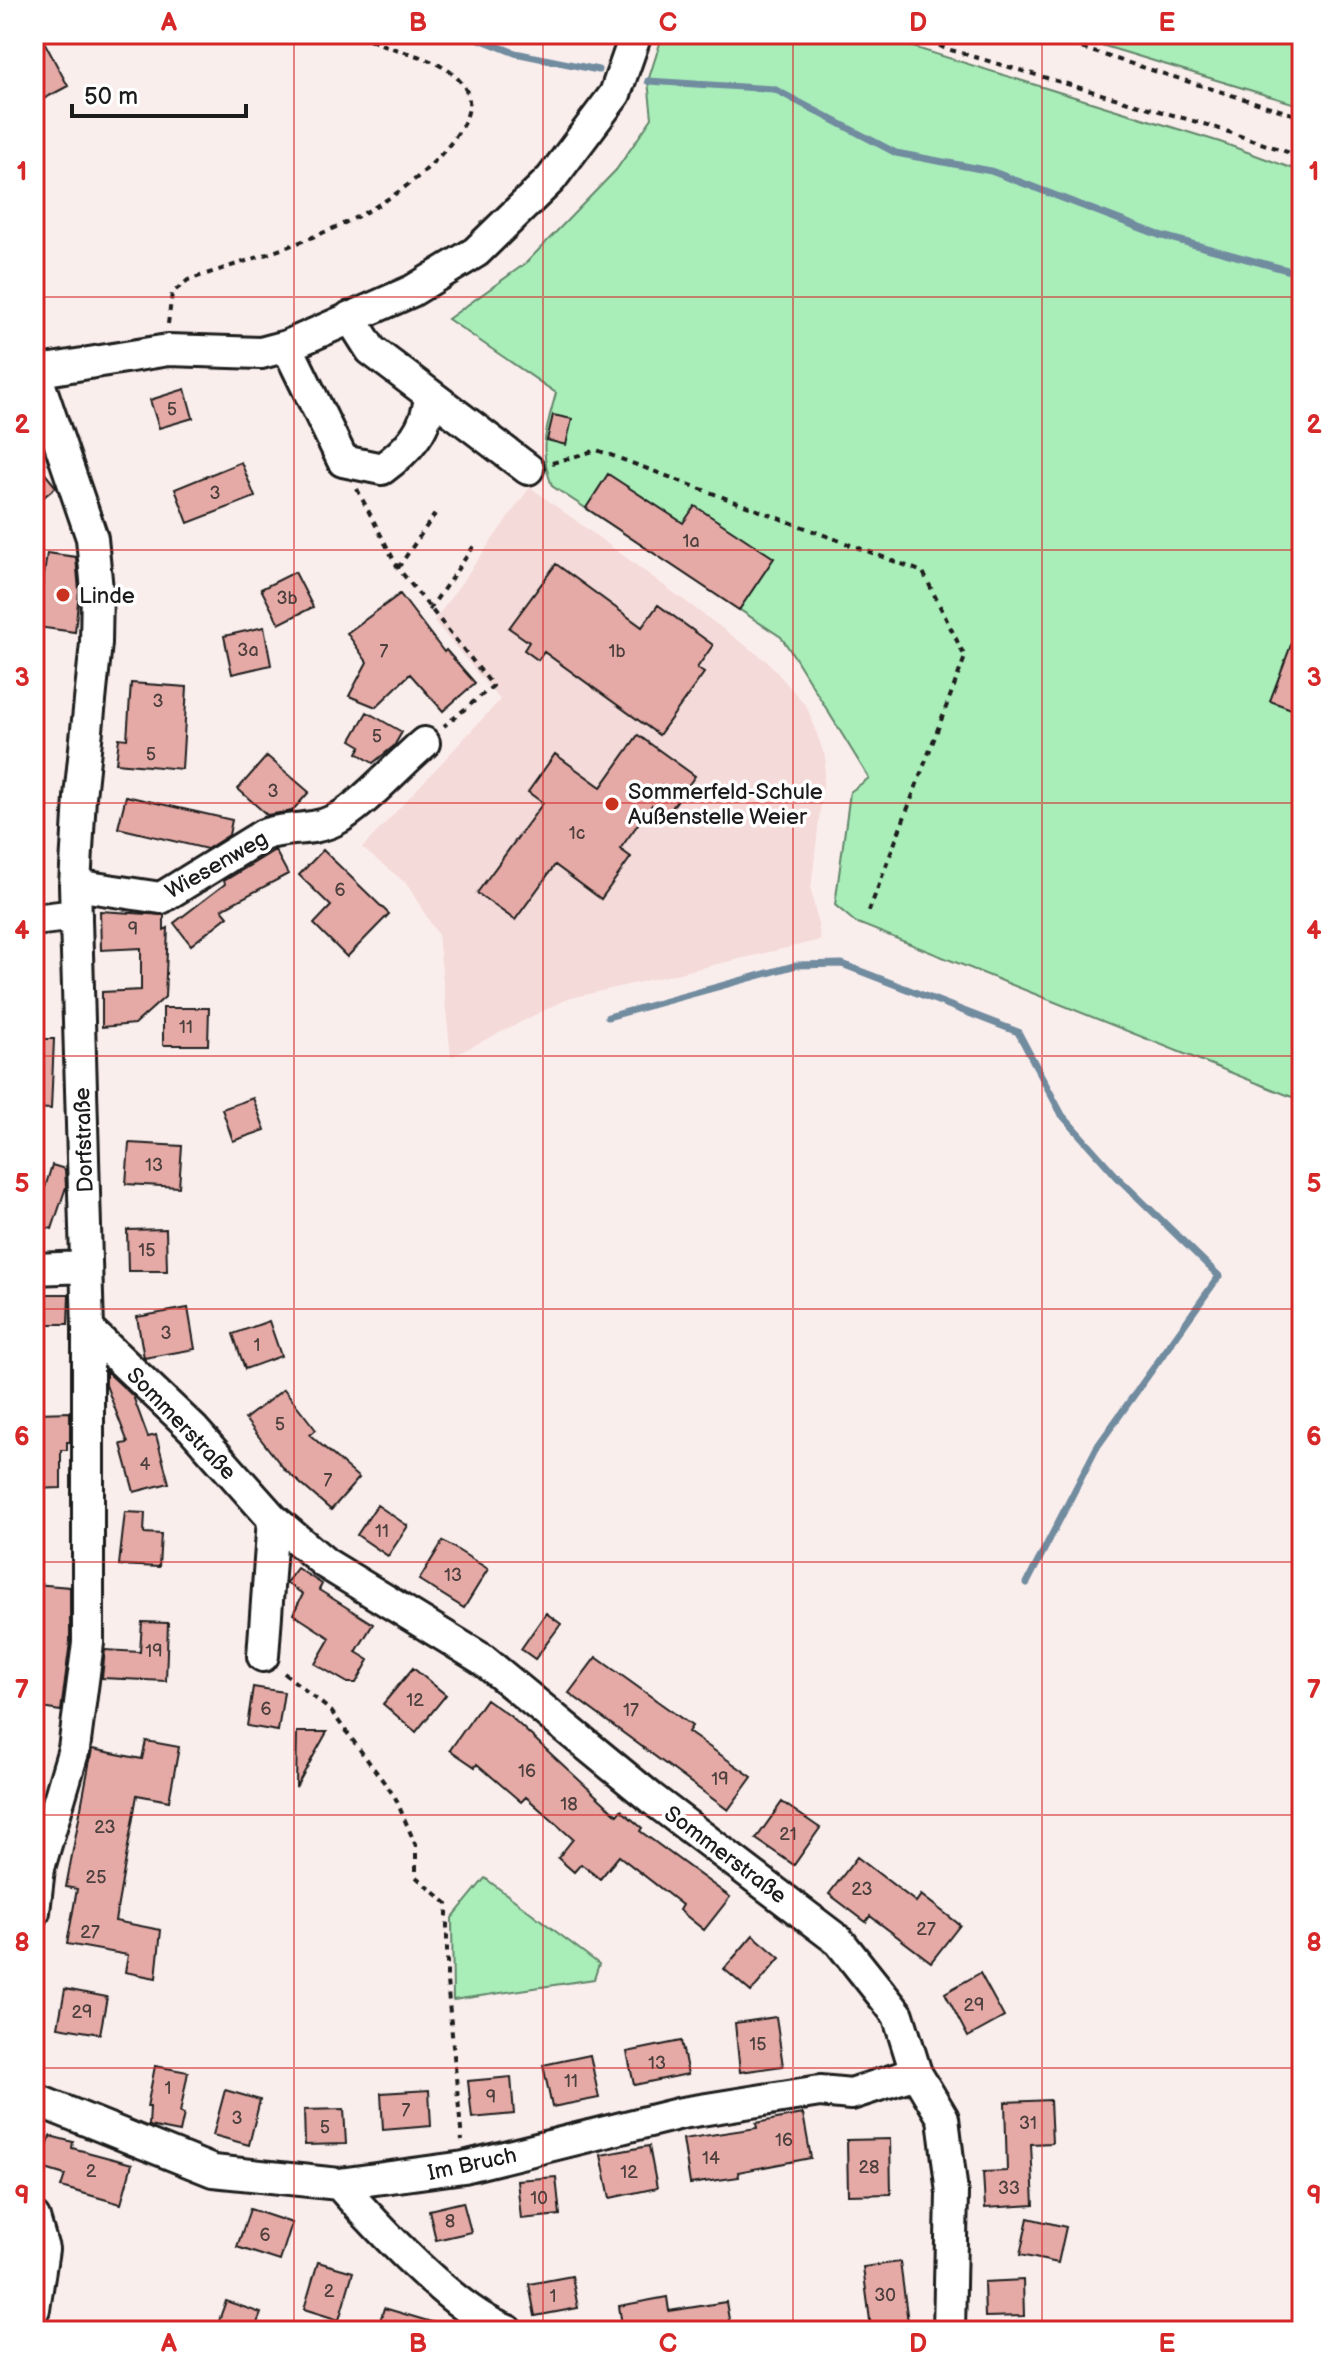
<svg xmlns="http://www.w3.org/2000/svg" width="1336" height="2365" font-family="'Balsamiq Sans',sans-serif">
	<style>
		.built { fill: #f4dad8 }
		.green { fill: #a9eeb9; stroke: #62856a; stroke-width: 2 }
		.lines { fill: none; stroke-linecap: round; stroke-linejoin: round }
		.stream { stroke: #718b9f; stroke-width: 7 }
		.building { fill: #e5aaa6; stroke: #1c1c1c; stroke-width: 2 }
		.minor-casing { stroke: #1c1c1c; stroke-width: 36 }
		.path { stroke: #1c1c1c; stroke-width: 4; stroke-dasharray: 6 6; stroke-linecap: butt }
		.minor { stroke: #fff; stroke-width: 30 }
		.grid { fill: none; stroke: #d62828; stroke-width: 2; stroke-opacity: 0.55 }
		.poi-dot { fill: #c8321e; stroke: #fff; stroke-width: 3 }
		.labels { text-anchor: middle; stroke-width: 7; stroke-linejoin: round; paint-order: stroke }
		.number-label { font-size: 18px; fill: #4e403e }
		.poi-label { font-size: 22px; fill: #1c1c1c; stroke: #fff; text-anchor: start }
		.street-label { font-size: 22px; fill: #1c1c1c; stroke: #fff }
		.neatline { fill: none; stroke: #d62828; stroke-width: 3 }
		.grid-label { font-size: 26px; text-anchor: middle; font-weight: bold; fill: #d62828 }
	</style>
	<rect width="100%" height="100%" fill="#faeeed"/>
	<filter id="ink" filterUnits="userSpaceOnUse"><feTurbulence type="fractalNoise" baseFrequency=".0125" numOctaves="2"/><feDisplacementMap in="SourceGraphic" scale="16" xChannelSelector="R" yChannelSelector="G"/><feConvolveMatrix kernelMatrix="1 2 1 2 8 2 1 2 1" color-interpolation-filters="sRGB"/></filter>
	<g filter="url(#ink)">
		<path class="built" d="M530,487L768,662L807,707L826,759L811,890L821,940L567,999L451,1057L438,935L406,883L362,848L500,700L434,621Z"/>
		<path class="green" d="M663,34H871L1220,142L1302,172V1101L855,922L835,905L850,792L869,778L794,656L781,637L552,486C538,448 546,430 556,393L448,319L526,263L616,170L652,118L648,81Z
			M1065,34H1302V106Z
			M485,1878L599,1964L594,1979L453,2000L452,1918Z"/>
		<g class="lines">
			<path class="stream" d="M467,34L515,53L598,70
				M648,81L774,89L896,153L991,171L1159,235L1302,274
				M608,1017L797,965L842,964L1018,1032L1062,1115L1119,1179L1219,1276L1097,1447L1027,1583"/>
		</g>
		<path class="building" d="M34,34H40L68,86L34,104Z
			M185,389L193,418L159,428L150,400Z
			M553,415L572,419L566,445L547,440Z
			M34,460L56,487L34,505Z
			M241,462L255,497L188,523L175,489Z
			M608,474L683,523L695,506L774,558L739,610L586,508Z
			M47,553L76,557L79,591L75,632L37,627Z
			M556,564L642,627L658,605L713,645L697,668L704,673L659,735L544,652L538,660L524,650L529,642L509,628Z
			M295,572L313,607L279,624L261,589Z
			M400,594L444,652L446,650L475,683L443,711L410,674L376,707L349,696L367,662L347,633Z
			M1300,621L1302,622V713L1270,701Z
			M264,627L271,665L232,674L224,636Z
			M131,683L187,687L182,769L116,763L119,738L127,739Z
			M367,712L402,732L394,746L373,763L357,753L361,746L351,740Z
			M638,735L695,776L666,816L652,805L620,849L631,857L601,899L555,865L515,920L477,893L543,803L528,792L555,754L601,787Z
			M267,756L309,792L292,811L267,815L238,789Z
			M126,796L232,820L229,835L207,849L118,828Z
			M275,850L288,874L222,909L228,916L191,945L174,923L225,884L224,881Z
			M323,850L389,914L347,957L314,924L331,906L299,875Z
			M100,911L164,915V930L168,928L165,997L135,1024L102,1027V992L141,990V948L101,950Z
			M163,1008H209L208,1045H163Z
			M34,1039H54L51,1109L34,1108Z
			M253,1098L265,1130L233,1141L222,1109Z
			M129,1143L182,1146L179,1187L126,1184Z
			M52,1165L65,1169L66,1187L52,1229L34,1223Z
			M166,1229L167,1271H128L127,1230Z
			M39,1294H69L68,1324H39Z
			M188,1308L195,1349L144,1358L137,1317Z
			M269,1321L281,1356L245,1369L233,1334Z
			M106,1371L133,1396L148,1437L156,1435L169,1483L134,1492L121,1444L128,1443L106,1385Z
			M284,1389L316,1430L310,1435L359,1478L331,1510L285,1470L245,1419Z
			M70,1412V1442H67V1450H61V1488L34,1489L37,1413Z
			M377,1505L408,1526L388,1556L357,1535Z
			M125,1512L145,1513L144,1533L161,1534L159,1567L119,1565Z
			M443,1541L488,1569L464,1608L419,1580Z
			M297,1568L322,1584L319,1590L373,1624L356,1652L369,1660L356,1683H348L315,1664L330,1638L293,1614L303,1594L286,1583Z
			M34,1584L70,1587V1642L61,1711L34,1707Z
			M546,1613L561,1624L535,1659L521,1649Z
			M142,1622L168,1623L166,1681L102,1678L105,1650L140,1652Z
			M596,1657L692,1726L688,1732L752,1777L728,1810L569,1693Z
			M413,1668L446,1695L416,1732L383,1704Z
			M253,1687L284,1692L278,1731L247,1726Z
			M486,1699L510,1716L617,1815L621,1810L642,1828L640,1831L730,1897L704,1930L679,1910L682,1905L619,1856L600,1879L581,1864L574,1872L558,1858L573,1839L526,1797L521,1802L477,1764L475,1767L450,1750Z
			M297,1732H327L296,1787Z
			M146,1741L179,1747L169,1801L137,1795L115,1921L161,1930L156,1978L125,1972L128,1955L67,1944L77,1889L66,1887L92,1749L142,1759Z
			M782,1802L820,1828L794,1865L756,1839Z
			M857,1857L916,1902L921,1895L960,1925L931,1962L870,1916L866,1922L829,1894Z
			M753,1935L780,1958L751,1992L724,1969Z
			M980,1973L1004,2017L968,2037L945,1993Z
			M65,1989L107,1997L100,2034L58,2027Z
			M776,2017L783,2066L740,2072L735,2023Z
			M681,2041L688,2074L634,2085L627,2052Z
			M590,2055L599,2098L552,2107L543,2065Z
			M155,2066L188,2072L180,2113L184,2114L180,2132L149,2126L150,2107H147Z
			M511,2077L514,2114L472,2118L468,2081Z
			M225,2090L260,2100L249,2145L213,2135Z
			M429,2090L431,2126L383,2130L381,2093Z
			M1050,2100L1052,2143L1031,2144L1034,2205L985,2208L983,2172L1007,2171L1005,2102Z
			M344,2109L346,2144L305,2145L304,2110Z
			M803,2114L811,2158L738,2172L739,2177L690,2184L683,2139L757,2128L756,2123Z
			M50,2136L73,2142L72,2148L132,2164L121,2204L61,2187L65,2175L42,2168Z
			M890,2139L891,2194L848,2195L847,2140Z
			M649,2146L657,2188L610,2198L601,2155Z
			M556,2177L560,2215L521,2219L517,2180Z
			M463,2202L471,2232L436,2240L429,2210Z
			M250,2209L292,2223L280,2261L237,2247Z
			M1028,2218L1066,2227L1058,2263L1020,2255Z
			M318,2262L353,2272L339,2320L304,2309Z
			M900,2262L908,2322L871,2328L863,2267Z
			M572,2276L578,2308L535,2316L529,2284Z
			M1023,2280L1024,2316L985,2317L984,2282Z
			M667,2297L669,2311L726,2302L731,2331H623L619,2306Z
			M226,2301L261,2313L254,2331H215Z
			M384,2308L445,2326V2331H377Z"/>
		<g class="lines">
			<g class="minor-casing">
				<path id="minor" d="M350,317L371,350L528,469
					M287,346L343,461L382,469C408,450 428,429 430,395
					M34,368L92,538L97,590L96,643L80,797L75,885L88,1329V1643L74,1749L39,1868L34,1912
					M34,372L168,350L261,353L287,346L412,291L476,252L551,179L615,94L636,34
					M75,885L161,898L263,835C287,826 311,832 335,820C361,807 400,763 424,743
					M34,920L76,915
					M34,1269L86,1267
					M88,1329L193,1429L273,1519L325,1563L482,1659L651,1798L839,1941L898,2015L916,2073L943,2118L952,2193L949,2331
					M263,1656L273,1519
					M34,2099L213,2171L339,2184L464,2167L682,2113L820,2091L851,2094L916,2073
					M339,2184C378,2228 455,2312 508,2331
					M34,2218L43,2249L34,2309"/>
			</g>
			<path class="path" d="M918,34L944,48L1214,127L1302,157
				M1036,34L1302,117
				M168,324L172,293L188,280C281,249 391,221 453,140C463,126 475,108 466,90C446,53 392,55 360,34
				M552,463L597,450L923,572L965,657L869,911
				M357,489L398,568L493,686L444,726
				M398,568L435,514
				M429,610L476,543
				M284,1673L331,1711L395,1797L416,1846V1877L447,1903V1981L462,2141"/>
			<use href="#minor" class="minor"/>
		</g>
	</g>
	<path class="grid" d="M294,34V2331M543,34V2331M793,34V2331M1042,34V2331M34,297H1302M34,550H1302M34,803H1302M34,1056H1302M34,1309H1302M34,1562H1302M34,1815H1302M34,2068H1302"/>
	<g class="poi-dot">
		<circle cx="63" cy="595" r="8"/>
		<circle cx="612" cy="804" r="8"/>
	</g>
	<g class="labels">
		<g class="number-label">
			<text x="172" y="415">5</text>
			<text x="215" y="499">3</text>
			<text x="691" y="547">1a</text>
			<text x="287" y="604">3b</text>
			<text x="248" y="656">3a</text>
			<text x="384" y="657">7</text>
			<text x="617" y="657">1b</text>
			<text x="158" y="707">3</text>
			<text x="377" y="742">5</text>
			<text x="151" y="760">5</text>
			<text x="273" y="797">3</text>
			<text x="577" y="839">1c</text>
			<text x="340" y="896">6</text>
			<text x="133" y="935">9</text>
			<text x="186" y="1033">11</text>
			<text x="154" y="1171">13</text>
			<text x="147" y="1256">15</text>
			<text x="166" y="1339">3</text>
			<text x="257" y="1351">1</text>
			<text x="280" y="1430">5</text>
			<text x="145" y="1470">4</text>
			<text x="328" y="1486">7</text>
			<text x="382" y="1537">11</text>
			<text x="453" y="1581">13</text>
			<text x="154" y="1657">19</text>
			<text x="415" y="1706">12</text>
			<text x="266" y="1715">6</text>
			<text x="631" y="1716">17</text>
			<text x="527" y="1777">16</text>
			<text x="720" y="1785">19</text>
			<text x="569" y="1810">18</text>
			<text x="105" y="1833">23</text>
			<text x="788" y="1840">21</text>
			<text x="96" y="1883">25</text>
			<text x="862" y="1895">23</text>
			<text x="926" y="1935">27</text>
			<text x="90" y="1938">27</text>
			<text x="974" y="2011">29</text>
			<text x="82" y="2018">29</text>
			<text x="758" y="2050">15</text>
			<text x="657" y="2069">13</text>
			<text x="571" y="2087">11</text>
			<text x="168" y="2094">1</text>
			<text x="491" y="2103">9</text>
			<text x="406" y="2116">7</text>
			<text x="237" y="2124">3</text>
			<text x="1028" y="2129">31</text>
			<text x="325" y="2133">5</text>
			<text x="784" y="2146">16</text>
			<text x="711" y="2164">14</text>
			<text x="869" y="2173">28</text>
			<text x="91" y="2177">2</text>
			<text x="629" y="2178">12</text>
			<text x="1009" y="2194">33</text>
			<text x="539" y="2204">10</text>
			<text x="450" y="2227">8</text>
			<text x="265" y="2241">6</text>
			<text x="329" y="2297">2</text>
			<text x="885" y="2301">30</text>
			<text x="553" y="2302">1</text>
		</g>
		<g class="poi-label">
			<text x="79" y="603">Linde</text>
			<text x="628" y="799">Sommerfeld-Schule<tspan x="628" dy="25">Außenstelle Weier</tspan></text>
		</g>
		<g class="street-label">
			<text transform="translate(216 864) rotate(-30)" y="8">Wiesenweg</text>
			<text transform="translate(83 1140) rotate(-92)" y="8">Dorfstraße</text>
			<text transform="translate(182 1423) rotate(46)" y="8">Sommerstraße</text>
			<text transform="translate(726 1854) rotate(37)" y="8">Sommerstraße</text>
			<text transform="translate(472 2163) rotate(-12)" y="8">Im Bruch</text>
		</g>
	</g>
	<rect width="1336" height="2365" fill="none" stroke="#fff" stroke-width="88"/>
	<path d="M72 104v12h174v-12" fill="none" stroke="#1c1c1c" stroke-width="4"/>
	<text x="84" y="104" font-size="24" fill="#1c1c1c" stroke="#ffffff" stroke-width="6" paint-order="stroke">50 m</text>
	<rect x="44" y="44" width="1248" height="2277" class="neatline"/>
	<g class="grid-label">
		<text x="169" y="31">A</text>
		<text x="418" y="31">B</text>
		<text x="668" y="31">C</text>
		<text x="918" y="31">D</text>
		<text x="1167" y="31">E</text>
		<text x="22" y="180">1</text>
		<text x="1314" y="180">1</text>
		<text x="22" y="433">2</text>
		<text x="1314" y="433">2</text>
		<text x="22" y="686">3</text>
		<text x="1314" y="686">3</text>
		<text x="22" y="939">4</text>
		<text x="1314" y="939">4</text>
		<text x="22" y="1192">5</text>
		<text x="1314" y="1192">5</text>
		<text x="22" y="1445">6</text>
		<text x="1314" y="1445">6</text>
		<text x="22" y="1698">7</text>
		<text x="1314" y="1698">7</text>
		<text x="22" y="1951">8</text>
		<text x="1314" y="1951">8</text>
		<text x="22" y="2204">9</text>
		<text x="1314" y="2204">9</text>
		<text x="169" y="2352">A</text>
		<text x="418" y="2352">B</text>
		<text x="668" y="2352">C</text>
		<text x="918" y="2352">D</text>
		<text x="1167" y="2352">E</text>
	</g>
</svg>
